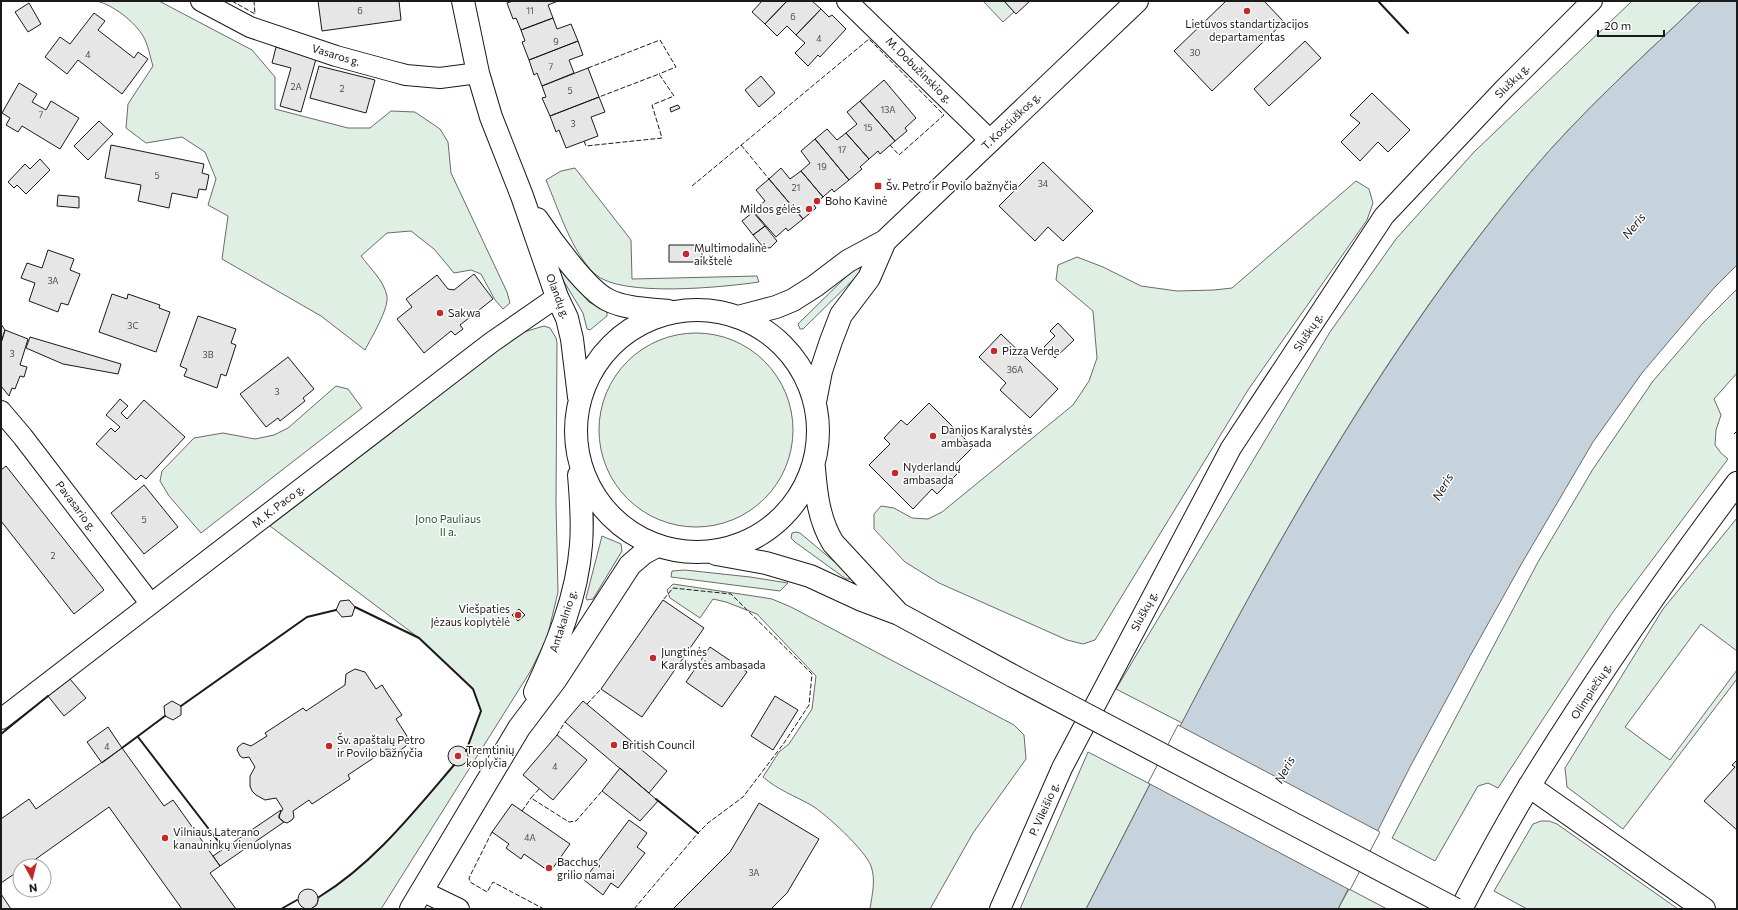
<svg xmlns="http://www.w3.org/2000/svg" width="1738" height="910" font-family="Commissioner,sans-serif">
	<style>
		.green { fill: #e0efe3; stroke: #6a6a6a }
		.water { fill: #c6d2dc; stroke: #6a6a6a }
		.pier { fill: #fff; stroke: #6a6a6a }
		.building { fill: #e6e6e6; stroke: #1a1a1a }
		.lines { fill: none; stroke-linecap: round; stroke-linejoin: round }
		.street-casing { stroke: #1a1a1a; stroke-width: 22 }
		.secondary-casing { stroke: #1a1a1a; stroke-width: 24 }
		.primary-casing { stroke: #1a1a1a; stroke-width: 24 }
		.street { stroke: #fff; stroke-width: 20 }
		.secondary { stroke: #fff; stroke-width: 22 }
		.primary { stroke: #fff; stroke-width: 22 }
		.primary-bridge-casing { stroke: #1a1a1a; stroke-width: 24; stroke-linecap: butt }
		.primary-bridge { stroke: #fff; stroke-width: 22 }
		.fence { stroke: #1a1a1a; stroke-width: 1; stroke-dasharray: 5 2; stroke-linecap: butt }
		.wall { stroke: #1a1a1a; stroke-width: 2 }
		.poi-dot { fill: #c62828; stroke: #fff; stroke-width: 1.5 }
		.labels { text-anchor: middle; stroke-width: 3; stroke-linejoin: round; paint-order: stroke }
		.number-label { font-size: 9px; fill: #4d4d4d }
		.poi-label { font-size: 11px; fill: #1a1a1a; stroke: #fff; text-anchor: start }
		.street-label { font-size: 11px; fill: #1a1a1a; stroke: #fff }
		.park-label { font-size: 11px; fill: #2b5a34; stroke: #fff }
		.water-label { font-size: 12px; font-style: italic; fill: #1a1a1a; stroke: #fff }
	</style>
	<rect width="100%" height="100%" fill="#fff"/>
	<path class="green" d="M96,1H159L252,50L275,77V109L348,128H370L391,111L415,112L440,129L448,142L451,173L507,292L510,303L503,309L495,300L481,274L471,270L454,273L434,249L411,231L387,233L361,256C370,268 384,281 387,296C389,309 371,338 365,350L321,316L222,259L228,216L208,205L216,179L205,152L182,137L146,143L126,128L128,104L153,66C150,57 148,44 143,36C135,22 112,4 96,1Z
		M983,1H1004L1014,12L1003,22Z
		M1632,1H1701C1643,57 1582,111 1530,173C1390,339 1282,531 1182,723L1116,689L1330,332L1396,239L1474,152Z
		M575,168L631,240L632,279L757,276L759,282C725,287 620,298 595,274C572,253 558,208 546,180L561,171Z
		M1356,181L1369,189L1373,203L1367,220L1248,390L1095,640L1083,644L1067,640L939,583L905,562L874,529V514L881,506L894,508L912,518L928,519L942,512L1073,405L1089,381L1097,358L1093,311L1056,280L1058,265L1077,257L1103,267L1141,286L1177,291L1214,290L1232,288Z
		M546,252L589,302L607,312V316L590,330L587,329L583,313Z
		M857,266L861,269V272L803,329H800L798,324Z
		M1737,289V373L1714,399L1721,415L1716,430L1715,445L1721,453L1728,459L1613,612L1498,788L1488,783L1478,786L1435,861L1392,838L1538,562L1593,469L1653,381L1703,323Z
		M544,326L550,328L556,338L557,343L556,503L558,592L547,638L530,672L381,909H311L317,905L319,897C373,864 413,813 454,765H462L468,756L466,751L481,711L473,689L419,638L270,526L395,430L517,334Z
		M599 430a97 97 0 1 1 194 0a97 97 0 1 1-194 0Z
		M336,386L348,389L362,408L201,533L169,496L160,481L162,471L194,438L223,433L255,439L274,435L288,428Z
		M1737,518V651L1701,624L1625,727L1670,760L1737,670V679L1623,829L1567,787L1565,768L1663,609Z
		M796,532L800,533L849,574L851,579H846L795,542L791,538L792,533Z
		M602,536L621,544L622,551L593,599L587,600L586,598Z
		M685,570L750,577L788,583L780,591L671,577L672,571Z
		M673,584L760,597L772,599L791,607L1014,725L1024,735L1026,759L973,833L930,909H870C872,895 876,880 871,866C865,850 826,814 811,805C795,796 778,790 763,777L779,752L789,744L812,709L816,676L757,614L726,602L713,599L700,618L670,598L667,590Z
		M1088,752L1150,784L1086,909H1020Z
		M1541,821H1549L1557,824L1678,909H1527L1494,891L1533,824Z
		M1349,889L1387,909H1338Z"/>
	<path class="water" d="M1701,1H1737V265L1714,288L1642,373L1593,442L1522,563L1470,656L1411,765L1338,909H1086C1217,654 1344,396 1529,174C1581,112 1643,57 1701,1Z"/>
	<path class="pier" d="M1178,725L1380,832L1350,890L1148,783Z"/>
	<path class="building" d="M318,1H399L401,20L322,31Z
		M513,1H558L548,5L553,18L521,30L516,18L513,19L507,3Z
		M762,1H787L765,24L752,12Z
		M787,1H812L821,9L796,35L787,26L777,36L765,24Z
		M1004,1H1030L1016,14Z
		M1226,1H1264L1284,22L1212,91L1174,51Z
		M29,3L41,24L28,32L15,12Z
		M821,9L829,17L832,15L846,29L820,57L818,55L808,66L795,53L805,43L796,35Z
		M94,13L105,21L98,30L134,58L138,52L148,59L122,94L78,60L67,74L45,57L60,37L70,44Z
		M553,18L557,29L571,24L578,41L529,60L522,42L525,41L521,30Z
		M578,41L583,55L569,60L574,73L542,86L537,73L534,75L529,60Z
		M1305,41L1321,58L1269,106L1254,89Z
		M276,47L316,59L301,112L280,106L291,68L272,63Z
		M319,66L375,80L366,113L310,98Z
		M588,68L599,97L550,116L542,98L546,97L542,86Z
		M761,76L775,93L759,107L745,90Z
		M884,80L916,118L905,128L907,131L895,141L860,101Z
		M19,83L37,94L32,102L46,110L51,101L79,118L60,149L22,126L18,132L6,125L10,118L2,113Z
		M1372,93L1410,130L1388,152L1378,142L1360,161L1341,142L1360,123L1350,115Z
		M599,97L605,112L591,117L598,136L566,148L559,130L556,132L550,116Z
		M860,101L895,141L880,154L878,151L869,159L846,133L857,124L847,112Z
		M678,105L680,108L671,112L670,108Z
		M99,121L113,134L88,160L74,146Z
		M827,129L837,140L846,133L869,159L860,167L862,169L849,180L815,139Z
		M815,139L849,180L834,192L832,189L823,197L801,171L810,163L801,151Z
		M111,145L204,164L202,173L209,175L206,190L199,189L197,198L172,193L169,208L138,201L141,185L105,178Z
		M40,159L50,170L26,194L17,185L14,188L8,182L25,164L30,169Z
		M1043,162L1093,211L1063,241L1048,227L1035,241L999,206Z
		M781,168L790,179L801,171L823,197L814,205L816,208L803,219L769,179Z
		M769,179L803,219L788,231L786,228L776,237L753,211L765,201L756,190Z
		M58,195L79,197V208L57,206Z
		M753,212L765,226L753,235L742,221Z
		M765,226L777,241L770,248L763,247L753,235Z
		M669,245H702V262H669Z
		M48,250L74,259L70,270L80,274L68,305L61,303L58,312L29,301L35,283L21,278L27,263L42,268Z
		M474,274L493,299L460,325L463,329L455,335L451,331L424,353L397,319L412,307L406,299L437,275L448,289L454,290Z
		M112,294L127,299L128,294L160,305L159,308L170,312L156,352L99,332Z
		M198,316L236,329L231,343L236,345L226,376L221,374L217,388L184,376L187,369L180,366Z
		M1058,323L1074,340L1055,358L1044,347L1055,336L1050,331Z
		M1,324L5,330L1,343Z
		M5,330L28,339L20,365L27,367L24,377L20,376L15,389L12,388L9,396L1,386V343Z
		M1001,334L1058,389L1030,418L1000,390L1006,383L979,357Z
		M30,337L121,364L118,374L63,364L26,348Z
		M288,357L314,389L303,398L305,401L280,421L278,418L266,427L240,394Z
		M120,399L128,406L121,413L127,419L144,400L185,437L146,479L141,475L136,480L96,444L111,428L115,432L120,427L106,415Z
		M929,403L973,447L953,467L959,472L937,494L932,489L913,509L869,465L890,444L884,438L901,420L907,425Z
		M6,466L104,590L74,614L1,521V470Z
		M144,485L178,527L144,554L111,513Z
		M349,600L355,607L352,616L342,617L336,610L340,601Z
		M663,600L704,628L642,717L601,689Z
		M519,609L525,615L518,621L512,615Z
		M710,647L747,672L722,707L686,682Z
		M355,669L365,672L376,689L382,685L389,696L402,715L396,719L407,736L406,746L398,752L387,749L348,775L350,779L312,804L309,800L293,811L294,817L292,820L287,823L284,822L279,818V815L283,809L276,798L265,800L256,795L252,791L250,786V776L255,767L249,757L243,758L240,756L237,750L238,747L243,743L251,746L267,736L265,733L303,708L306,711L345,685L346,674Z
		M70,679L86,698L64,716L48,696Z
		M775,696L798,710L773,750L751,736Z
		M172,701L181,706V715L173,720L165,716L164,706Z
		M583,701L667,771L649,793L565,722Z
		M108,727L122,748L102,763L87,742Z
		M557,735L587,760L553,800L523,775Z
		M448 756a10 10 0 1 1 20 0a10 10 0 1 1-20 0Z
		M122,748L164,806L173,800L220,866L210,873L236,909H182L109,807L26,866H20V870L1,883V819L29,799L36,809Z
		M1737,760V830L1704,801L1735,767L1732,765Z
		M620,768L658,801L640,821L602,791Z
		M759,803L819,839L787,893L771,909H673L730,852Z
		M512,804L570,844L550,872L524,854L521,859L506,848L509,844L492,832Z
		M281,810L279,818L284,822L220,866L213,856Z
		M629,820L647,833L637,847L645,853L618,888L611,883L603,895L584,880Z
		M298 899a10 10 0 1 1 20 0a10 10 0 1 1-20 0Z
		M1,894L11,909H1Z"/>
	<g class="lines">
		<g class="street-casing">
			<path id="street" d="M201,1L250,27L336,56L391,71L406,75L440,78L478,73
				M847,1L991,141
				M1,411L23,437L150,603
				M1,719L492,342L557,297
				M422,891L459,909
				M1000,909L1062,768L1231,448L1384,216L1503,90L1592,1"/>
		</g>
		<g class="secondary-casing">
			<path id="secondary" d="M1529,786L1704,909
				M1461,909C1483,867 1505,825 1530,785C1594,681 1664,580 1737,483"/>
		</g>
		<g class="primary-casing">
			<path id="primary" d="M463,1L478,73L491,117L522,196L557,297L567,318L572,339L579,397
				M537,219C551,240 587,290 608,300C626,309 649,309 668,311
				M576 431a121 121 0 1 1 242 0a121 121 0 1 1-242 0Z
				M738,317L776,307L793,300L815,286L848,261L885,241L1137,1
				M815,402L821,371L831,341L841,315L869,278L885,241
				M814,468C816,494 819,520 833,543L896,611
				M716,554L766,563L810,576L862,600L899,614L1013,676
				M535,692C557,645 577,597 581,545C583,521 581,498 579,475
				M411,909L519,728L556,679L630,565L644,553L657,546"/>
		</g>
		<use href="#street" class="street"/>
		<use href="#secondary" class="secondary"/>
		<use href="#primary" class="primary"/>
		<g class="primary-bridge-casing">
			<path id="primary-bridge" d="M1013,676L1455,909"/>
		</g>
		<use href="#primary-bridge" class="primary-bridge"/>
		<path class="fence" d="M232,1L255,14L254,1
			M588,68L660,40L676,67L659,74
			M584,141L586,146L662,138L652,105L674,96L659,74L599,97
			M741,145L769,179
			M692,186L869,39L944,115L899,155L890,145
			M1734,434L1737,431
			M587,704L601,689
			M557,735L565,722
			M539,789L531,798L569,822L576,821L602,791
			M522,811L531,798
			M492,832L469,878L470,882L487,892L493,882L544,909
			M634,909L698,833L708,823L743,797L784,743L809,705L812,674L731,594L673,588L663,600"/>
		<path class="wall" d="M1378,1L1408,33
			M355,607L419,638L473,689L481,711L466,751
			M181,706L307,617L336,610
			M1,734L48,696
			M138,737L218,841
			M122,748L165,716
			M656,799L698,833
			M319,897C373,864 413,813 454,765
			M281,909L297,900"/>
	</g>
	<g class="poi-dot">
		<circle cx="1247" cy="11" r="4"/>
		<rect x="874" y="182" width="8" height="8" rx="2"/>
		<circle cx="817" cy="201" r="4"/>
		<circle cx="809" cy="209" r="4"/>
		<circle cx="686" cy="254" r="4"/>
		<circle cx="440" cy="313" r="4"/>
		<circle cx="994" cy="351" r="4"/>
		<circle cx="933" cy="436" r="4"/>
		<circle cx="895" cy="473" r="4"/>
		<circle cx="518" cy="615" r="4"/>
		<circle cx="653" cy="658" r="4"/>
		<circle cx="614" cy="745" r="4"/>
		<circle cx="329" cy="746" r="4"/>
		<circle cx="458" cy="756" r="4"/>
		<circle cx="165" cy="838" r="4"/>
		<circle cx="549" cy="868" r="4"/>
	</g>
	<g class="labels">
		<g class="number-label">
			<text x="360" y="14">6</text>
			<text x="530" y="14">11</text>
			<text x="793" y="20">6</text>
			<text x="819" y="42">4</text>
			<text x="556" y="45">9</text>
			<text x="1195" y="56">30</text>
			<text x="88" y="58">4</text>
			<text x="551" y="70">7</text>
			<text x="296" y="90">2A</text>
			<text x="342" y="92">2</text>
			<text x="570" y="94">5</text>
			<text x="888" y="113">13A</text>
			<text x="41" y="118">7</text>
			<text x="573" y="127">3</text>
			<text x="868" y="131">15</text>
			<text x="842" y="153">17</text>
			<text x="822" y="170">19</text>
			<text x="157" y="179">5</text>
			<text x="1043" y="187">34</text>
			<text x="796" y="191">21</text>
			<text x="53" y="284">3A</text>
			<text x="133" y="329">3C</text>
			<text x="12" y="357">3</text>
			<text x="208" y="358">3B</text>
			<text x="1015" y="373">36A</text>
			<text x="277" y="395">3</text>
			<text x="144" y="523">5</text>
			<text x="53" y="559">2</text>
			<text x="107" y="750">4</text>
			<text x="555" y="770">4</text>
			<text x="530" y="841">4A</text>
			<text x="754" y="876">3A</text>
		</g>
		<g class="poi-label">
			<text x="1247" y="28" text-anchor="middle">Lietuvos standartizacijos<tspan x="1247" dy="13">departamentas</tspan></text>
			<text x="886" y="190">Šv. Petro ir Povilo bažnyčia</text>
			<text x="825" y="205">Boho Kavinė</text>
			<text x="801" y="213" text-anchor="end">Mildos gėlės</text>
			<text x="694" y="252">Multimodalinė<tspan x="694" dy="13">aikštelė</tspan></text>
			<text x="448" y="317">Sakwa</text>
			<text x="1002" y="355">Pizza Verde</text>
			<text x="941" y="434">Danijos Karalystės<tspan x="941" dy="13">ambasada</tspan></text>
			<text x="903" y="471">Nyderlandų<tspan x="903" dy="13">ambasada</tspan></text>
			<text x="510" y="613" text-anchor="end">Viešpaties<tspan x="510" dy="13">Jėzaus koplytėlė</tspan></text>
			<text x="661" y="656">Jungtinės<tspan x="661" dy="13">Karalystės ambasada</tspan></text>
			<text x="337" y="744">Šv. apaštalų Petro<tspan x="337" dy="13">ir Povilo bažnyčia</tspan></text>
			<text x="622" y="749">British Council</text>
			<text x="466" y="754">Tremtinių<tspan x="466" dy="13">koplyčia</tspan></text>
			<text x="173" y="836">Vilniaus Laterano<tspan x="173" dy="13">kanauninkų vienuolynas</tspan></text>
			<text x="557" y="866">Bacchus,<tspan x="557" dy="13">grilio namai</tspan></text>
		</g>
		<g class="street-label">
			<text transform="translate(336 55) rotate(17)" y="4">Vasaros g.</text>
			<text transform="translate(919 70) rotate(45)" y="4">M. Dobužinskio g.</text>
			<text transform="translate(1512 81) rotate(-45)" y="4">Sluškų g.</text>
			<text transform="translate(1011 121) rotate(-44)" y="4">T. Kosciuškos g.</text>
			<text transform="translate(558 296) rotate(69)" y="4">Olandų g.</text>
			<text transform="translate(1308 332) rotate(-57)" y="4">Sluškų g.</text>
			<text transform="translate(76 506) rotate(53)" y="4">Pavasario g.</text>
			<text transform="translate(278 506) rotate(-38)" y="4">M. K. Paco g.</text>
			<text transform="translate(1144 611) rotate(-62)" y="4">Sluškų g.</text>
			<text transform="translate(563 621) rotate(-72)" y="4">Antakalnio g.</text>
			<text transform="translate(1591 691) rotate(-57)" y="4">Olimpiečių g.</text>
			<text transform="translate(1044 809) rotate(-66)" y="4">P. Vileišio g.</text>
		</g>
		<g class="park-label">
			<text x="448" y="523">Jono Pauliaus<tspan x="448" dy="13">II a.</tspan></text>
		</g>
		<g class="water-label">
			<text transform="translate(1634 226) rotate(-51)" y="4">Neris</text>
			<text transform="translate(1443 487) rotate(-60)" y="4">Neris</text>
			<text transform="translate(1285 770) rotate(-62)" y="4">Neris</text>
		</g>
	</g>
	<rect width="1738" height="910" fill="none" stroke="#1a1a1a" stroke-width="4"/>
	<g transform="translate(32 878) rotate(173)"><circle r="19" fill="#ffffff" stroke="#a3a3a3"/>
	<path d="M0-3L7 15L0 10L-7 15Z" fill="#c62828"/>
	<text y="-6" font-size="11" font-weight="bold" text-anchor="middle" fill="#1a1a1a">N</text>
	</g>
	<path d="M1598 30v6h66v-6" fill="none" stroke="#1a1a1a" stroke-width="2"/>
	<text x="1604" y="30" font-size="12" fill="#1a1a1a" stroke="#ffffff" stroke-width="3" paint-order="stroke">20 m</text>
</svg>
